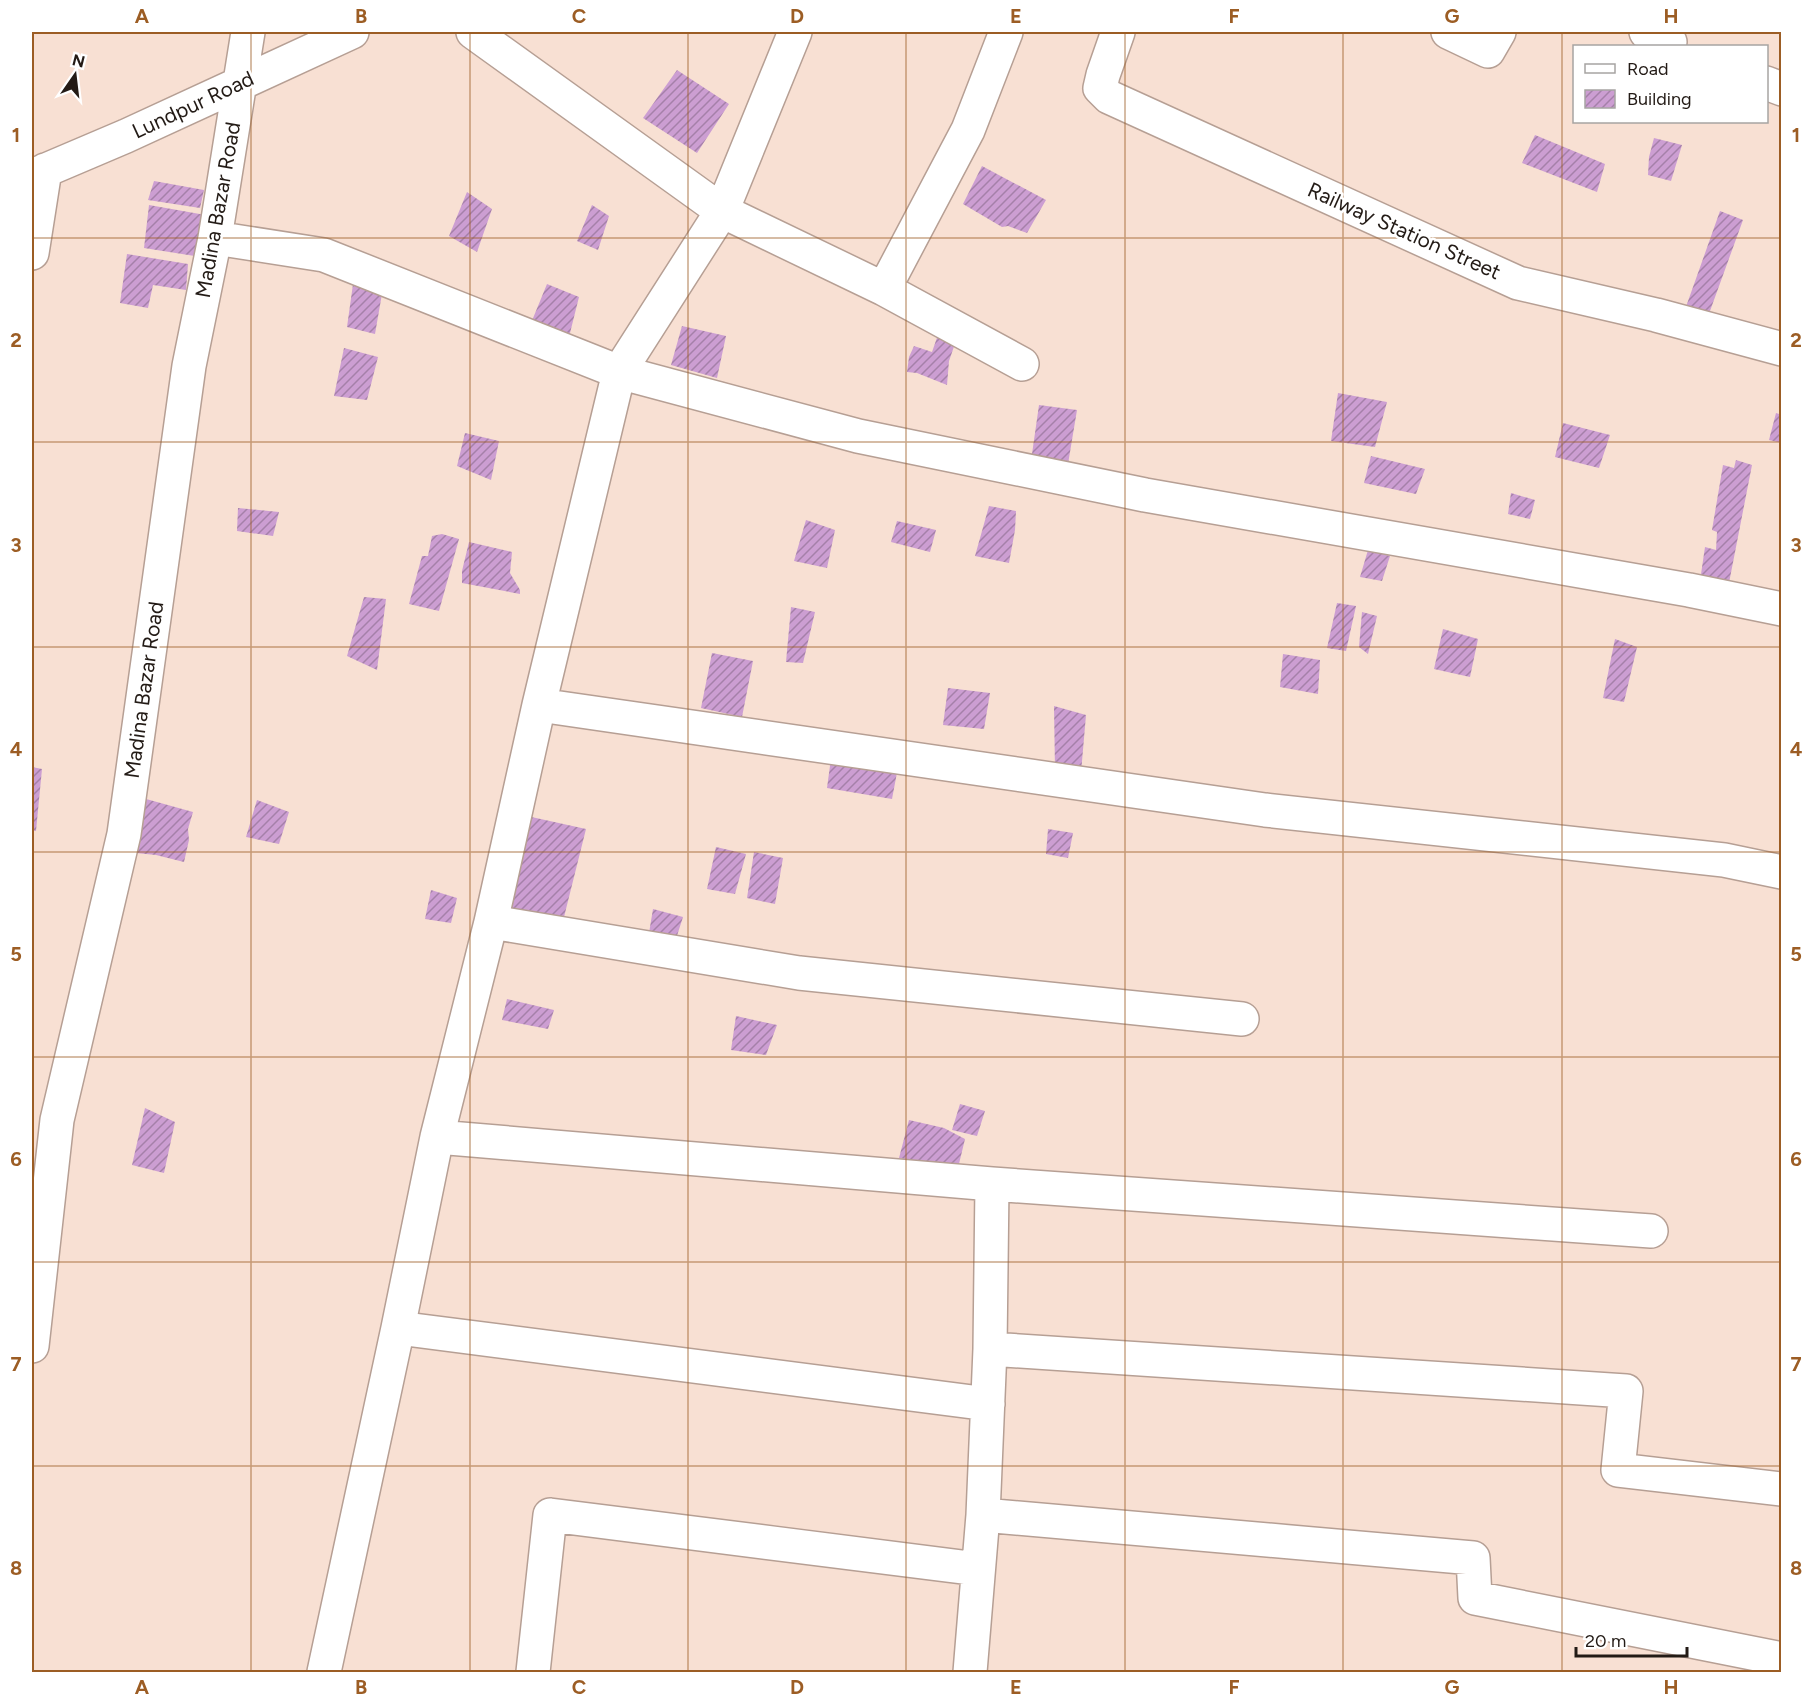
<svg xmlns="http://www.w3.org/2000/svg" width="1813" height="1704" font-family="Figtree,sans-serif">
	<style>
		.building { fill: url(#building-hatch) }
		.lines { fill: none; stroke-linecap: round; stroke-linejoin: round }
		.minor-casing { stroke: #b69f94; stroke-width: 36 }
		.minor { stroke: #fff; stroke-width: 33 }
		.grid { fill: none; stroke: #9c5d24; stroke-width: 1.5; stroke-opacity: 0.55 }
		.labels { text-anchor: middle; stroke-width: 5; stroke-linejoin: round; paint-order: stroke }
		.street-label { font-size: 21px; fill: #231b16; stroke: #fff }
		.neatline { fill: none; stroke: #9c5d24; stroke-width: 2 }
		.grid-label { font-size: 20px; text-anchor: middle; font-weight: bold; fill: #9c5d24 }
	</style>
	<defs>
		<pattern id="building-hatch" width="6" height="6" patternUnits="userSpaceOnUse" patternTransform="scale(1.5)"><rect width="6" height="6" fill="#cc9ed2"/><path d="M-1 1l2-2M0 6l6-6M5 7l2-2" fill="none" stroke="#a580a9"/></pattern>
	</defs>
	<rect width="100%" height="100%" fill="#f8e0d3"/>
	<path class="building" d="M677,70L729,104L697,153L643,118Z
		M1535,135L1605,164L1597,192L1522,163Z
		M1654,138L1682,145L1671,181L1648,175L1649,157Z
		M982,166L1046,200L1027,233L1008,226L1002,227L963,204Z
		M154,181L204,190L200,208L148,200Z
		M467,192L492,209L477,252L449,236Z
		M149,205L211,216L201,257L144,248Z
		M592,205L609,216L598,250L577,241Z
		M1720,211L1743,220L1706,322L1682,318Z
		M127,254L188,264L186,290L153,285L148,308L120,303Z
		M354,277L383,288L375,334L347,327Z
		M547,284L579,297L567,345L529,328Z
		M682,326L726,336L717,378L671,365Z
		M940,329L958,335L949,361L947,385L917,373L907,372L909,357L914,346L932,352Z
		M344,348L378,357L367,400L334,396Z
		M1338,393L1387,402L1375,447L1331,441Z
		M1039,405L1077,410L1067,470L1030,468Z
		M1776,413L1782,415V443L1769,440Z
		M1563,423L1610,435L1599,468L1555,457Z
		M465,433L499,441L491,480L457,466Z
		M1371,456L1425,469L1416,494L1364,483Z
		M1736,460L1752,465L1728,588L1700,581L1705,547L1716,550L1717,532L1712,530L1723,465L1734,468Z
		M1511,493L1535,500L1530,519L1508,514Z
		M989,506L1016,511L1015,530L1009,563L975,556Z
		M238,508L279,512L273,536L237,531Z
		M806,520L835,530L827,568L794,561Z
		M897,521L936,530L930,552L891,542Z
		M442,534L459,539L439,611L409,604L422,556H428L432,536Z
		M469,542L512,552L510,573L520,590V594L462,583V571Z
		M1368,550L1390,556L1382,581L1360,577Z
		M364,597L386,599L377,670L347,656Z
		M1337,603L1356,606L1346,651L1327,648Z
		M791,607L815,612L803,663L786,662Z
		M1362,612L1377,616L1368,654L1359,647Z
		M1443,629L1478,639L1470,677L1434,669Z
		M1615,639L1637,647L1624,702L1603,698Z
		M712,653L753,661L742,717L701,708Z
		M1283,654L1320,660L1318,694L1280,687Z
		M948,688L990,693L984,729L943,725Z
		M1054,706L1086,715L1081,773L1055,769Z
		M832,751L899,762L892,799L827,788Z
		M32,767L42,769L36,831L32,830Z
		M139,797L193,812L188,829L189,840L184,862L156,855L126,852Z
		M257,800L289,812L279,844L246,837Z
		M527,816L586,829L562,925L504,913Z
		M1048,829L1073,833L1068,858L1046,854Z
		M716,847L746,854L735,894L707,889Z
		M754,852L783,858L775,904L747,898Z
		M431,890L457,898L451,923L425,919Z
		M653,909L683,917L675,942L648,939Z
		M507,999L554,1010L548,1029L502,1020Z
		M736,1016L777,1025L766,1055L731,1050Z
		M960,1104L985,1111L977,1136L952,1130Z
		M145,1108L175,1122L164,1173L132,1165Z
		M909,1120L944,1128L965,1139L958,1168L899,1158Z"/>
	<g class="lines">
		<g class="minor-casing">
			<path id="minor" d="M473,32L722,211L884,289L1022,364
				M1118,32L1103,75L1100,88L1109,97L1518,283L1656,315L1782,349
				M1448,32L1488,51L1499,32
				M1646,32L1670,42
				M1766,83L1782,89
				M32,176L126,136L352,32
				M215,238L324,255L619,372L858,436L1145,495L1689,590L1782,609
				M32,253L45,170
				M884,289L968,130L1006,32
				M539,705L1265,810L1724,860L1782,872
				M491,922L799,973L1242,1019
				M437,1137L992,1184L1651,1231
				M992,1184L990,1349L983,1515L1473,1558L1475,1598L1782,1659
				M398,1328L988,1404
				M32,1346L57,1120L124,834L189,366L215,238L248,32
				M990,1349L1626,1391L1618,1470L1782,1489
				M324,1672L398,1328L437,1137L491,922L539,705L619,372L722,211L795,32
				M533,1672L550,1515L978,1569
				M970,1672L983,1515"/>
		</g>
		<use href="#minor" class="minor"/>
	</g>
	<path class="grid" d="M251,32V1672M470,32V1672M688,32V1672M906,32V1672M1125,32V1672M1343,32V1672M1562,32V1672M32,238H1782M32,442H1782M32,647H1782M32,852H1782M32,1057H1782M32,1262H1782M32,1466H1782"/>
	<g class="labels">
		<g class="street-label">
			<text transform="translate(193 105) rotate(-25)" y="7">Lundpur Road</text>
			<text transform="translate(218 210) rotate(-80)" y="7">Madina Bazar Road</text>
			<text transform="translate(1404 231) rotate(24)" y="7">Railway Station Street</text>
			<text transform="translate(144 690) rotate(-82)" y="7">Madina Bazar Road</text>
		</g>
	</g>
	<rect width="1813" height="1704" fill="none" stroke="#ffffff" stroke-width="66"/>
	<rect x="1573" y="45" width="195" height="78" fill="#ffffff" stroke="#a7a4a2" stroke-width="1.5"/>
	<rect x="1585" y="64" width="30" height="9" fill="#ffffff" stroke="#a7a4a2" stroke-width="1.5"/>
	<text x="1627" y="75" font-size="18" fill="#231b16">Road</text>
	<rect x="1585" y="90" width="30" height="18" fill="url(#building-hatch)" stroke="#a7a4a2" stroke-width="1.5"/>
	<text x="1627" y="105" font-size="18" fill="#231b16">Building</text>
	<g transform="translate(75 75) rotate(14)" stroke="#ffffff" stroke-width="4.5" paint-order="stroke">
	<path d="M0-4.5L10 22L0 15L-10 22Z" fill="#231b16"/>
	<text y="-9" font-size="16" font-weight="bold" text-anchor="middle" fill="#231b16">N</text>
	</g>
	<path d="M1576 1647v9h111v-9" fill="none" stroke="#231b16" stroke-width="3"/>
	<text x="1585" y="1647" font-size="18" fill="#231b16" stroke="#ffffff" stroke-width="4.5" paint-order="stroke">20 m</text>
	<rect x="33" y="33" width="1747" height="1638" class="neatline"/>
	<g class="grid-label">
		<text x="142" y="23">A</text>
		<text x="361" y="23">B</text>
		<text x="579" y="23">C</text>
		<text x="797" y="23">D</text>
		<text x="1016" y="23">E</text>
		<text x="1234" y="23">F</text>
		<text x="1452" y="23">G</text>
		<text x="1671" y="23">H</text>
		<text x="16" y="142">1</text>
		<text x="1796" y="142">1</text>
		<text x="16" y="347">2</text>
		<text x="1796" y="347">2</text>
		<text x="16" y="552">3</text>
		<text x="1796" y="552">3</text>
		<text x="16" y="756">4</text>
		<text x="1796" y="756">4</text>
		<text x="16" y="961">5</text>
		<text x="1796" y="961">5</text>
		<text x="16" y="1166">6</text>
		<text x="1796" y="1166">6</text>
		<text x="16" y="1371">7</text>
		<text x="1796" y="1371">7</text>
		<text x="16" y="1575">8</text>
		<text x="1796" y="1575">8</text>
		<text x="142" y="1694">A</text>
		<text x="361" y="1694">B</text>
		<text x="579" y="1694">C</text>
		<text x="797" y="1694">D</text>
		<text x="1016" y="1694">E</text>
		<text x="1234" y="1694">F</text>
		<text x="1452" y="1694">G</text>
		<text x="1671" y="1694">H</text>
	</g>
</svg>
